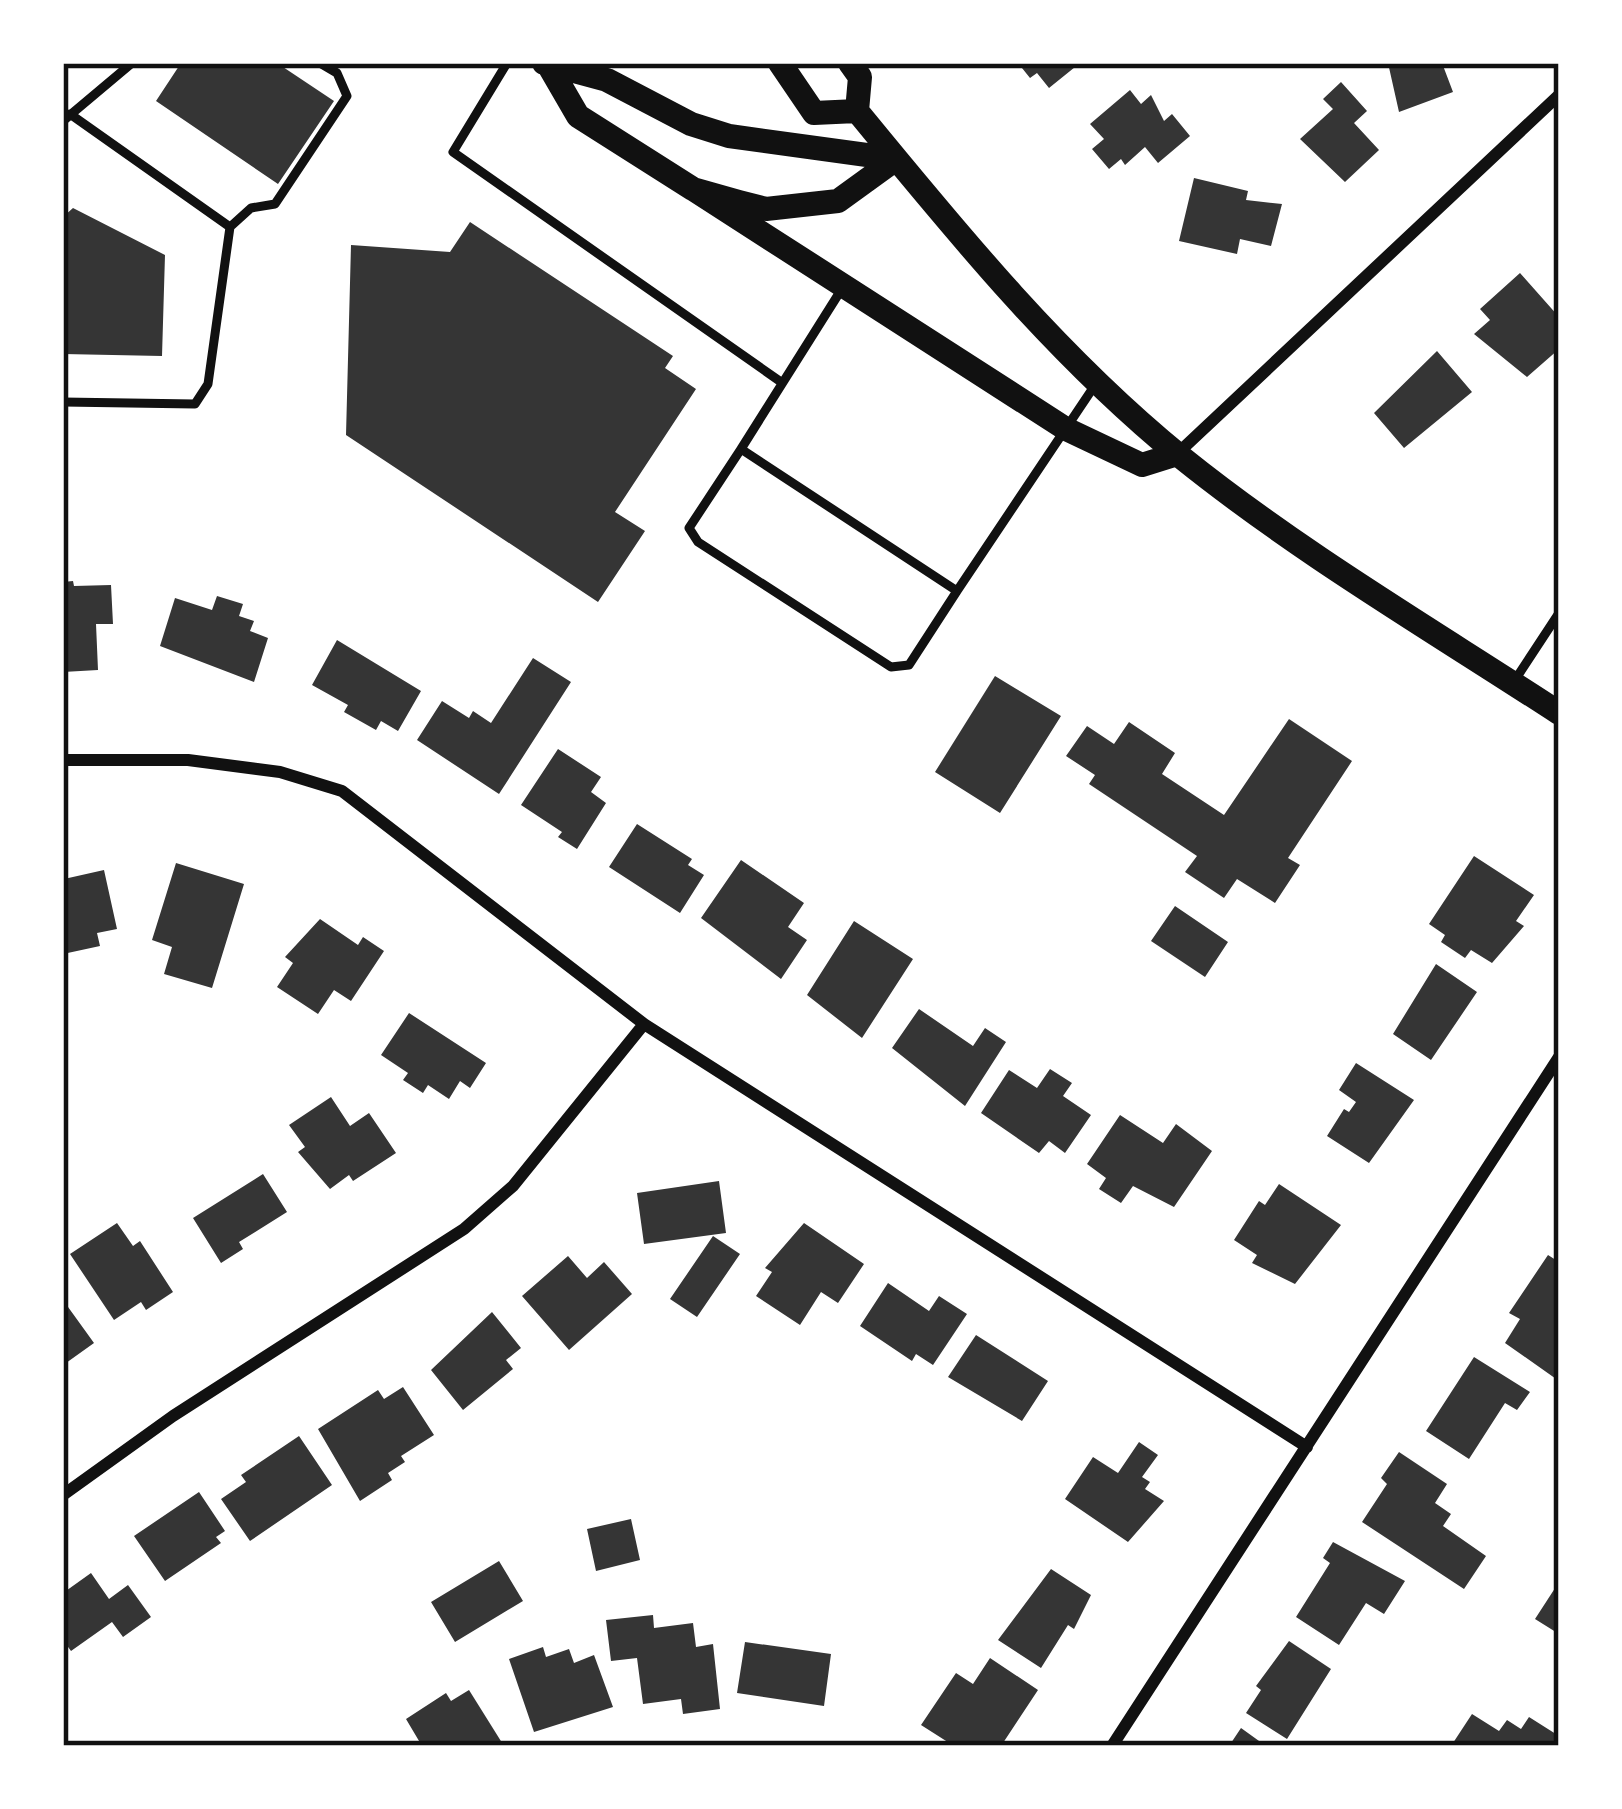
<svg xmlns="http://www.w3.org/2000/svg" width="1622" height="1809" font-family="Poppins,sans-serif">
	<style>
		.building { fill: #353535 }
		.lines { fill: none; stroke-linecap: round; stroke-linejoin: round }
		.service { stroke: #111; stroke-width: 9 }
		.minor { stroke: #111; stroke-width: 12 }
		.secondary { stroke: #111; stroke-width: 24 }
		.neatline { fill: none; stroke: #111; stroke-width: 4.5 }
	</style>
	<rect width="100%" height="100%" fill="#fff"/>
	<path class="building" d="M181,63H277L334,101L278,184L156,101Z
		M1018,63H1080L1049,88L1037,73L1030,78Z
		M1388,63H1442L1453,92L1399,112Z
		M1341,82L1367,111L1354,123L1379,150L1345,182L1300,139L1333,109L1323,99Z
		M1130,90L1141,104L1151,95L1164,121L1172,114L1190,136L1158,163L1145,147L1125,165L1121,159L1109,169L1092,149L1104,139L1090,124Z
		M1194,178L1248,191L1246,200L1282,204L1271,246L1240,239L1237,254L1179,241Z
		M73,208L165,255L162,356L63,354V217Z
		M470,222L673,356L665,368L696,389L615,512L645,531L598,602L346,435L351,245L450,252Z
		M1520,273L1559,317V349L1527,377L1474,334L1490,320L1480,309Z
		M1437,351L1472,392L1404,448L1374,413Z
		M73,581L74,586L111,585L113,624H96L98,670L63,672V582Z
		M217,596L243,604L239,616L254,621L250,631L268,638L254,682L160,646L175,598L212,610Z
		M337,640L421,691L398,731L381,721L376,730L344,712L348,705L312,685Z
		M533,658L571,682L499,794L417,740L442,701L469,718L473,711L491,723Z
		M995,676L1061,716L1000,813L935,772Z
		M1289,719L1352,761L1288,858L1300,865L1275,903L1237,879L1224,898L1185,872L1197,856L1089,784L1095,775L1066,756L1087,726L1114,744L1129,722L1175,753L1162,774L1224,815Z
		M558,749L601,777L591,792L606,803L577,849L558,837L562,832L521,805Z
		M637,824L692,859L688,865L704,875L680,913L609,867Z
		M1474,856L1534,895L1516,921L1524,926L1492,963L1471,950L1465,958L1441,942L1445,935L1429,924Z
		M741,860L804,903L788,927L807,940L781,979L701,918Z
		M176,863L244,884L212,988L164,974L172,947L152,940Z
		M104,870L117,929L97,933L100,946L63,954L64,879Z
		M1175,906L1228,942L1205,977L1151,941Z
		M320,919L358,945L363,937L384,951L351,1001L334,990L318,1014L277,987L293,963L285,957Z
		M854,921L913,959L862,1038L807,995Z
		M1436,964L1477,992L1431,1060L1393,1034Z
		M919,1009L973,1046L985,1028L1006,1042L965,1106L892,1048Z
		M409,1013L486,1063L470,1088L460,1081L449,1099L428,1085L423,1093L403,1080L408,1073L381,1055Z
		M1356,1063L1414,1100L1369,1163L1327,1136L1344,1109L1349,1112L1356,1102L1339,1090Z
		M1050,1069L1072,1083L1063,1096L1091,1115L1065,1153L1049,1141L1039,1153L981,1113L1009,1070L1037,1088Z
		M331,1097L350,1126L369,1113L396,1153L353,1181L349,1175L330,1189L298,1152L305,1147L289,1125Z
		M1120,1115L1163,1143L1176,1124L1212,1151L1174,1207L1133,1186L1121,1203L1099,1189L1106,1178L1087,1164Z
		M263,1174L287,1212L239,1242L243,1249L221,1263L193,1218Z
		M719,1181L726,1233L644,1244L637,1193Z
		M1279,1184L1341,1225L1295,1284L1252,1263L1257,1255L1234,1240L1259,1201L1265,1205Z
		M117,1223L133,1246L140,1241L173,1292L146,1310L141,1302L114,1320L70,1254Z
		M804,1223L864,1264L838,1303L821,1292L800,1325L756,1296L772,1272L765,1268Z
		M713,1236L740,1254L697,1317L670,1299Z
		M1548,1255L1559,1262V1381L1505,1343L1520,1319L1509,1313Z
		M568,1256L587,1278L604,1262L632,1294L569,1350L522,1296Z
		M888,1283L929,1311L939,1296L967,1314L933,1365L916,1354L912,1361L860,1326Z
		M63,1300L94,1343L66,1363L63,1359Z
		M492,1312L521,1348L506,1360L513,1369L463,1410L431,1370Z
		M976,1335L1048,1381L1022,1421L948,1377Z
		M1474,1357L1530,1392L1517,1410L1505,1403L1469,1459L1426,1431Z
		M403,1387L434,1435L401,1456L405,1462L388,1473L392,1480L360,1501L318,1429L378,1390L384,1399Z
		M299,1436L332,1485L250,1541L221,1499L246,1482L241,1475Z
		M1139,1442L1158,1455L1142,1477L1150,1482L1145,1489L1164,1501L1128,1542L1065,1499L1093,1457L1118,1473Z
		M1399,1452L1447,1484L1435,1503L1451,1514L1443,1526L1486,1556L1464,1589L1362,1522L1387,1484L1381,1478Z
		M199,1492L225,1531L216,1537L221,1543L165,1581L134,1536Z
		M631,1519L640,1560L596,1571L587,1529Z
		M1333,1542L1405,1581L1384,1614L1366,1603L1339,1645L1296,1617L1330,1563L1323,1558Z
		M499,1561L523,1601L455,1642L431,1602Z
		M1051,1569L1091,1595L1074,1629L1068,1625L1041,1668L998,1640Z
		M91,1573L109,1599L128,1585L151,1617L123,1637L112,1622L71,1651L63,1640V1593Z
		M1559,1582V1634L1535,1619Z
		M653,1615L654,1628L693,1623L696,1647L713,1644L720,1709L683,1714L681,1699L643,1704L637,1658L611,1661L606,1620Z
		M1289,1641L1331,1669L1287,1739L1246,1713L1261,1690L1256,1686Z
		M745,1642L831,1654L824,1706L737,1693Z
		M543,1647L546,1657L569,1649L574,1663L594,1655L613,1707L534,1732L509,1659Z
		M990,1658L1038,1690L1001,1746H954L921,1725L956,1673L973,1684Z
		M469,1690L504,1746H422L406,1719L446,1693L451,1701Z
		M1472,1714L1499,1731L1507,1720L1521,1729L1529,1717L1559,1736V1746H1451Z
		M1241,1728L1266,1746H1229Z"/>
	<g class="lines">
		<path class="service" d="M507,63L453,152L781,382
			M70,114L230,227
			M63,121L132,63
			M843,287L741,449L957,591L1097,382
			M63,402L195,404L208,384L230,227L251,208L275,204L347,96L337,73L320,63
			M741,449L689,528L698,542L891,667L909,665L957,591
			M1513,683L1559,613"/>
		<path class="minor" d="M1178,453L1559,95
			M63,760H188L280,772L342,791L644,1024L1307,1447
			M63,1495L173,1416L464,1229L513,1186L644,1024
			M1112,1746L1559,1057"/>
		<path class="secondary" d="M544,63L607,80L691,124L729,136L896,159
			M780,63L814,113L857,111
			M850,63L860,77L857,111C957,233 1057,356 1181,457C1299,552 1432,630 1559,713
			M549,66L578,116L693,189L739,202L766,209L838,201L896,159
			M693,189L1066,429L1142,465L1177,454"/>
	</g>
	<rect width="1622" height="1809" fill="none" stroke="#ffffff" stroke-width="132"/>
	<rect x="66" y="66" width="1490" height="1677" class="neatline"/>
</svg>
